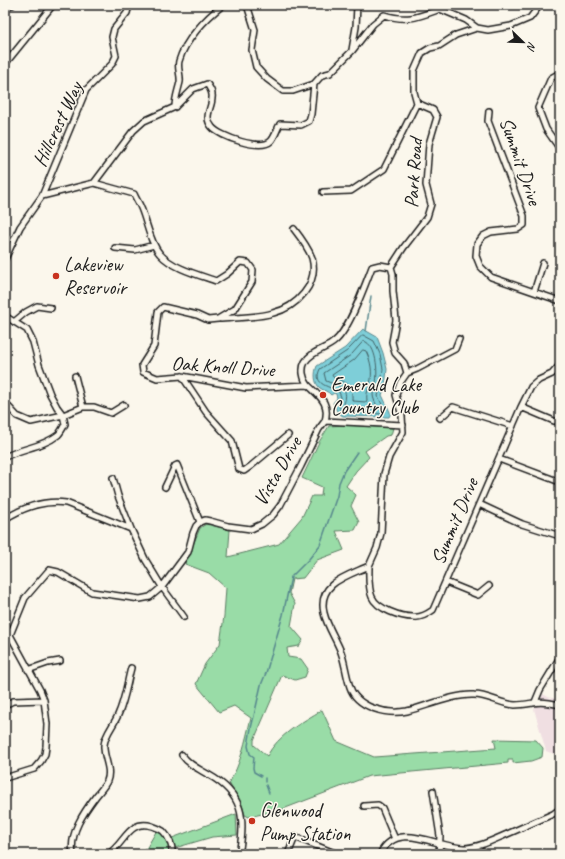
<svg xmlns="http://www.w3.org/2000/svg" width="565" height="859" font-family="Caveat,sans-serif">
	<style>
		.built { fill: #f0dfe2 }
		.green { fill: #99dca7; stroke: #5a7c62 }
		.water { fill: #7eced8; stroke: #57878d }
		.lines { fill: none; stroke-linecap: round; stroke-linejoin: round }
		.shore { stroke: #436367; stroke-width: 1 }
		.stream { stroke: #57878d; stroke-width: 1.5 }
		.street-casing { stroke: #1c1c1c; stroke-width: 8 }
		.street { stroke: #fbf7ec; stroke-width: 5 }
		.poi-dot { fill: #c8321e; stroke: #fbf7ec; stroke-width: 1.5 }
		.labels { text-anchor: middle; stroke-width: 3; stroke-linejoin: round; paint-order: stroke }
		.street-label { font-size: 20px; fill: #1c1c1c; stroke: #fbf7ec }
		.poi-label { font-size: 20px; fill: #1c1c1c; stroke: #fbf7ec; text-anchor: start }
	</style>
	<rect width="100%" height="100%" fill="#fbf7ec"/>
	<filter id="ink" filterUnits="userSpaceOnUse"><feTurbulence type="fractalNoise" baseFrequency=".025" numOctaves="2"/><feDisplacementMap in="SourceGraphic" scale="8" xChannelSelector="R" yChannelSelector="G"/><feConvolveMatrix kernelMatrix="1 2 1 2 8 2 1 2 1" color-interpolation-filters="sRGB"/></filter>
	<g filter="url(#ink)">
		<path class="built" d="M543,694L548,697L560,700V752L554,754L546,751L534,709Z"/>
		<path class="green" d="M346,425L393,428L391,435L386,436L365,451L369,457L356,471L346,486L356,495L351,506L359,522L355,530L336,531L344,550L317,560L303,578L292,579L289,593L295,604L291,626L303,640L299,646L287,648L288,657L301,659L308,669L305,677L295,680L282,675L254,740V745L267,756C278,735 302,722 322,710L336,741L374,757L496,748L494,739L536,740L543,748L542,757L531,761L513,763V760H508V763L369,776L283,809L249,817L245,815L242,805L229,783C241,764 245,741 251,718L234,706L219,712L196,684L205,664L220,644L224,616L226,588L209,573L185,564L200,528L206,524L230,530L228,557L279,544L302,517L312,496H321L322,487L302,478L319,442L329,426Z
			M236,814L237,835L212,837L175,848L172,838Z
			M157,830C166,836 170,843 170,854H137L138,852L146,849Z"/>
		<path class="water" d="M363,329L377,337L383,353L387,369L385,387L382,395L390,412V415L389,417L343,416L338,413L333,403L337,398L336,394L334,393L331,395C328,391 324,391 320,388C314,383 314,373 317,366L345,348Z"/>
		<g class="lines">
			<path class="shore" d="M363,335L374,341L380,354L383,369L381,386L378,396L385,411L384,414L344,412L341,410L338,404L341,397L339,392C331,386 312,386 320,369L347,351Z
				M364,341C377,345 378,372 376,383C375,387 373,391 373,395C373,399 376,403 377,407L375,409L346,407L344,404C350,386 338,386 326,381L324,373L351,355Z
				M363,350L366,351C371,362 373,372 370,384C368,390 366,394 367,400L366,402L353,401L352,400C353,384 345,382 333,377L332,375L354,360Z"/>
			<path class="stream" d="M366,331L371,296
				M261,776L254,772L253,768L254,757L250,754L248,746L251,728L254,716L261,685L266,673L283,615L291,577L309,559L320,545L337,496L339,483L344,471L357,452
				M265,778V782
				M266,785L269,793"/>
			<g class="street-casing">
				<path id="street" d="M247,5L255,30L252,50L256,67L267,79L283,91H293L314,84
					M5,7L12,5
					M352,50L356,27L357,5
					M5,64L53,5
					M560,73L551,78L538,108L546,129L560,149
					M417,103L414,92V71L422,53L430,48L439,46L456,35L477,28
					M175,107C175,98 178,91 180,82C181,75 177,68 179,61C185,40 206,18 223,5
					M489,111L488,121L524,216V225L518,229L491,232L483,236L477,244L476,256L480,266L491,277L560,301
					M94,183L134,194C136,199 139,203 141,208C147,222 150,243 160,254C172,268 199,275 216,281L227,274L240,262L248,263L253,270L252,282L235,309L218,319L208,320L197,315L163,307L158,312L154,346L142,365L143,372L157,378L182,376L246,388L308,385C320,397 330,403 325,421L403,425
					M323,192L351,191L384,169L417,103L433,110L437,117L429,144L426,185L431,204L427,217L404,247L391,267
					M42,196L86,90L112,64L116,56L112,37L114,29L127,13L129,5
					M115,248L135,250L154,245
					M5,259L20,227L42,196L94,183L133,131L144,121L175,107L193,89L207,84C210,88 213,92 212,98C212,108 203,117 212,127C220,137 261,151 271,141C275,137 277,129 280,124L301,125L309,121L311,114L314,84L322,75L330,73L352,51L373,24L384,15C408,22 418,17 440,9L466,20L477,28L488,30L511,26L530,18L540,5
					M534,292L543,263
					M5,316L27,330L33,342L39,365L50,394L57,407L63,415L65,424C63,428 61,432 58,435C43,447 22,448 5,457
					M221,319C238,317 257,318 273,313C297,307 319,284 312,258C308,247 301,238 294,229
					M14,322L26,312L37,306L51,308
					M407,373L417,369L455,349L459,339
					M75,376L83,407
					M182,376L206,412L232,441L239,469L244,471L251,466L288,435
					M308,385C303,379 301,369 305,362C311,351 327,349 335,341C349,330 365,285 372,267L380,265L391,267L393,274V291L396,320L392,342L395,353L404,363L407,373L400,383L396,395L402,416L403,432L389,457L384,474L381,533L377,548L369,566C347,576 317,583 324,613C327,626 336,639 341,652C345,663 346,675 350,687C357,708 387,715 407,711C427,706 454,694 474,695C488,695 501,704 515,705C522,705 527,704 533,703C541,701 552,703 560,705
					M5,403L17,416L31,422L63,415L83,407H94L111,413L124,405
					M521,407L554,421
					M440,418L453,407L513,426
					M499,459L560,482
					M113,478L118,496L131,529
					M165,487L175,466L177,465L200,522
					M479,504L522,524L560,536
					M5,519C24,507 44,500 66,503L131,529L145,559L162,587L184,617
					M369,566C369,576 368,588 372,597C377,609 401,617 413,617C421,618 427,614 433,610L521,407L531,387L539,380L552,374L560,365
					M446,582L478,595L489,586
					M5,625L10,635
					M28,670L48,663L60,661
					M535,702L540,690L560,657
					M5,705L13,701L44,700
					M182,755C189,765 199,769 209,775C243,794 246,818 239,854
					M5,778L34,769L41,761L45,754L46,747L47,724L44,700L40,690L10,635L25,598L49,570L58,572L92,592L140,599L150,597L162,587L188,552L193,533L196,526L200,522L205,520L210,521L228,526L251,529L262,524L273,515L280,506L301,466L319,429L325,421
					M433,791L440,836L439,854
					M364,806L378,805L382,808L395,839
					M73,854C69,833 84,812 96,796C99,792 105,786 107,781C112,769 103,757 104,745C105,734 114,725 118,715C125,700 127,683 131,668
					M108,854C125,844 128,819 152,826C155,827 160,829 163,831C169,837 173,846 172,854
					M288,854L295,837L337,854
					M380,854C398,819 437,848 464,848C478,848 493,840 505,835C521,828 537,821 553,814L560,809"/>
			</g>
			<use href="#street" class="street"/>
		</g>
	</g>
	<g class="poi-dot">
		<circle cx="56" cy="276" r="4"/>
		<circle cx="323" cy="395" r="4"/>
		<circle cx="252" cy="821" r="4"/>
	</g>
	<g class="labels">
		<g class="street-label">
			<text transform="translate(57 124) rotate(-65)" y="7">Hillcrest Way</text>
			<text transform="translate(521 161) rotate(71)" y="7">Summit Drive</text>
			<text transform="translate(413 173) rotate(-86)" y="7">Park Road</text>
			<text transform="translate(223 366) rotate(4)" y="7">Oak Knoll Drive</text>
			<text transform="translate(277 471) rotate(-60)" y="7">Vista Drive</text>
			<text transform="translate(454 521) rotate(-67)" y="7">Summit Drive</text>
		</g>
		<g class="poi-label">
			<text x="64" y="271">Lakeview<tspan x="64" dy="23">Reservoir</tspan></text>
			<text x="331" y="391">Emerald Lake<tspan x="331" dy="23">Country Club</tspan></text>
			<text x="260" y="817">Glenwood<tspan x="260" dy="23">Pump Station</tspan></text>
		</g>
	</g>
	<rect width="565" height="859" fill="none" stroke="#fbf7ec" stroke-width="20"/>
	<rect x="10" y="10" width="545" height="839" fill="none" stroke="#1c1c1c" stroke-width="1.5" filter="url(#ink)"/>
	<g transform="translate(523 42) rotate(113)" stroke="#fbf7ec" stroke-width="3" paint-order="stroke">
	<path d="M0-3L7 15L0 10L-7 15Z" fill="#1c1c1c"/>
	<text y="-6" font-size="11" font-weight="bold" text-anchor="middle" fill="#1c1c1c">N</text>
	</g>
</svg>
